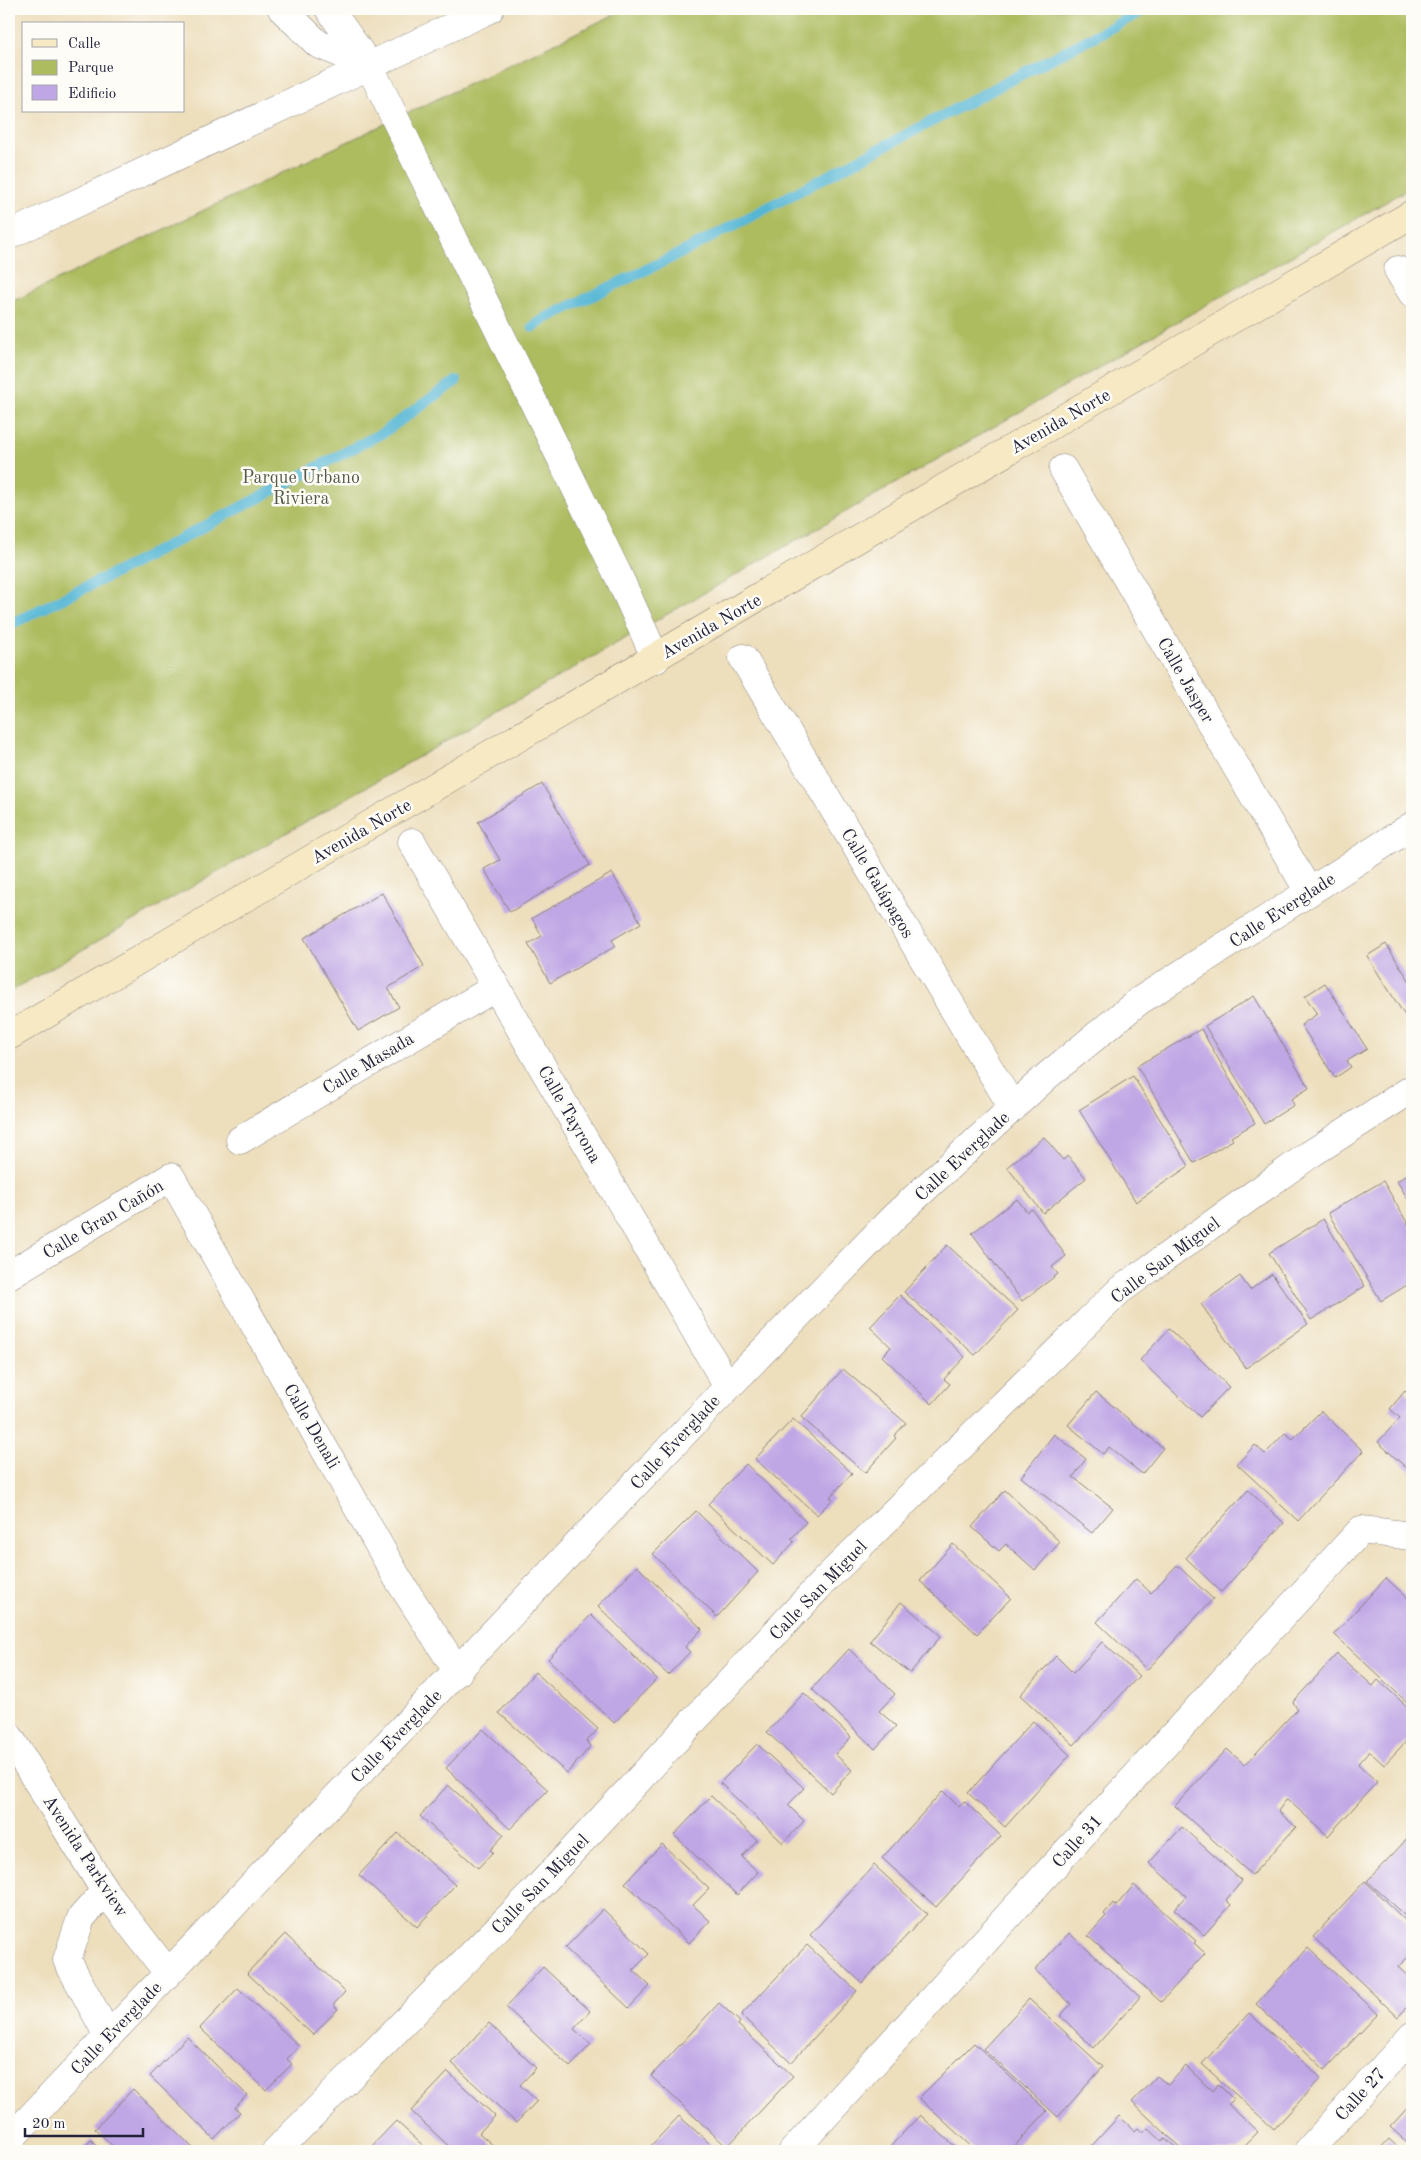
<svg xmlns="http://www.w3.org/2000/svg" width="1421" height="2160" font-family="'Old Standard TT',serif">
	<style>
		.green { fill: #adbc5e; stroke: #686f4c }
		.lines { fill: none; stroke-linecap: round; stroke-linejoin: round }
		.stream { stroke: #56b7d5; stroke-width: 11 }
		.building { fill: #bfa6e5 }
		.street-casing { stroke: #88807c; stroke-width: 29 }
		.secondary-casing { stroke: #88807c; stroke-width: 29 }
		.street { stroke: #fff; stroke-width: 28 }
		.secondary { stroke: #f6e9c3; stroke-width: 28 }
		.labels { text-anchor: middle; stroke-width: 5; stroke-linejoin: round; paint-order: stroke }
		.street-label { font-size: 18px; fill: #22223b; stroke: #fdfcf7 }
		.park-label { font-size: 18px; fill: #535847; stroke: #fdfcf7 }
	</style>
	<rect width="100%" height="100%" fill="#fdfcf7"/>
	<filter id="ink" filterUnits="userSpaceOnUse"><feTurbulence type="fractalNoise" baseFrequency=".02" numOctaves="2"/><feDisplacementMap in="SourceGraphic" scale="10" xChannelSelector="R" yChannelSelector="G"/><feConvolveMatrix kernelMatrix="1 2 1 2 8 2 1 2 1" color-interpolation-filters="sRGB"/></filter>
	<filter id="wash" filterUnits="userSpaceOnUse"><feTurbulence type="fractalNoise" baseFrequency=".0096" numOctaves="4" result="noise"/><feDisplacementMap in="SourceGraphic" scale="20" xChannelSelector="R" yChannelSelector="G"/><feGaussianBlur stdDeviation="1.12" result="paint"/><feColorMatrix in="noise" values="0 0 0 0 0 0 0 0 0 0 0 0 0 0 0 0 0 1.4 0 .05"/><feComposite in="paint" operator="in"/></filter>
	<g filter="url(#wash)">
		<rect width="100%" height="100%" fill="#eddebc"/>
		<path class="green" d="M626,9H1412V187L9,992V303Z"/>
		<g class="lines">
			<path class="stream" d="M533,327L546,318L683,252L1146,9
				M9,625L129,566L384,432L456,381"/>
		</g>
		<g id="blocks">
			<path class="building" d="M542,784L590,865L510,912L484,869L500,860L478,822Z
				M612,873L641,923L612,940L616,946L550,983L528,944L542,936L532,918Z
				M382,893L424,966L388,988L399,1007L358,1031L304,938Z
				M1386,944L1412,985V1020L1409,1022L1367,956Z
				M1325,983L1367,1049L1347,1061L1351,1067L1335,1078L1301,1025L1317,1014L1305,996Z
				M1254,996L1309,1088L1291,1099L1294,1105L1264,1124L1205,1026Z
				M1201,1029L1255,1123L1231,1137L1233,1140L1194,1163L1137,1066Z
				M1133,1076L1189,1166L1136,1202L1079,1110Z
				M1044,1137L1063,1160L1068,1156L1086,1178L1043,1213L1007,1167Z
				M1412,1172V1206L1397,1181Z
				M1383,1181L1412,1231V1282L1381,1301L1328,1213Z
				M1017,1199L1027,1212L1032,1209L1066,1256L1052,1267L1058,1274L1022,1301L972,1233Z
				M1323,1219L1365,1286L1311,1320L1269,1253Z
				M947,1245L1018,1310L975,1355L904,1292Z
				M1272,1274L1308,1324L1246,1368L1201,1304L1240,1276L1250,1290Z
				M900,1295L965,1357L944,1379L950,1384L932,1404L882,1356L891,1347L870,1327Z
				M1169,1329L1229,1387L1200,1417L1140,1360Z
				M843,1369L906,1423L894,1436L896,1438L865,1473L801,1417Z
				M1405,1391L1412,1398V1473L1378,1442L1400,1418L1390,1409Z
				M1096,1392L1163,1448L1142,1474L1109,1447L1103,1454L1068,1425Z
				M1321,1411L1363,1451L1298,1521L1237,1464L1255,1445L1265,1454L1285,1433L1293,1439Z
				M793,1419L852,1473L830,1497L833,1499L817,1515L755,1459Z
				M1054,1434L1086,1459L1073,1477L1113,1508L1092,1533L1021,1477Z
				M746,1464L806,1522L791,1539L794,1542L773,1565L708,1504Z
				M1005,1490L1060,1542L1035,1570L1006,1544L999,1551L972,1527Z
				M1248,1490L1284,1523L1221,1592L1186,1558Z
				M696,1511L758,1572L717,1617L653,1554Z
				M953,1544L1011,1598L977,1634L920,1581Z
				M1177,1565L1213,1599L1147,1670L1097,1622L1136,1579L1151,1593Z
				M637,1566L702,1629L685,1647L690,1652L668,1675L598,1606Z
				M1386,1578L1412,1602V1707L1334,1634Z
				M901,1602L941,1636L910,1673L870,1641Z
				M591,1615L657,1679L614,1723L548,1659Z
				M1102,1642L1139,1676L1074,1745L1020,1695L1056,1656L1073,1673Z
				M849,1649L895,1694L879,1711L896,1726L875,1749L812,1689Z
				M1337,1654L1373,1686L1378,1680L1412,1711V1735L1384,1765L1369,1751L1359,1762L1358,1764L1377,1782L1328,1836L1287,1799L1278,1811L1296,1827L1252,1875L1175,1806L1227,1749L1245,1765L1297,1709L1293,1702Z
				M535,1672L598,1729L587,1741L591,1746L567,1773L499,1713Z
				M804,1693L851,1737L835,1754L852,1770L831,1793L767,1732Z
				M1033,1721L1070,1755L1005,1827L968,1793Z
				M483,1729L548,1790L510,1829L446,1768Z
				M757,1744L804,1788L788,1805L804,1821L783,1843L720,1783Z
				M448,1785L504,1835L490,1850L493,1852L478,1868L420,1816Z
				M943,1791L959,1807L964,1801L1001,1836L936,1907L882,1858Z
				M711,1796L757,1840L742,1857L758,1872L737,1895L674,1835Z
				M1182,1827L1242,1881L1226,1900L1231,1905L1204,1935L1174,1909L1186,1896L1149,1863Z
				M398,1833L455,1885L417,1927L359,1875Z
				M1412,1834V1921L1367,1881Z
				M662,1844L709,1889L693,1905L710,1921L689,1943L625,1883Z
				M874,1865L927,1914L862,1983L810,1935Z
				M1365,1881L1412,1927V1953L1398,1967L1412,1980V2002L1398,2017L1313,1937Z
				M1134,1885L1196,1941L1194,1943L1205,1953L1161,2002L1088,1936L1106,1916L1104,1914L1113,1903L1116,1906Z
				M603,1909L649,1954L633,1970L650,1986L629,2008L565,1948Z
				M1069,1933L1140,1997L1094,2048L1060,2016L1071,2004L1035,1970Z
				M285,1934L345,1992L333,2005L338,2009L313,2035L247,1973Z
				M807,1945L857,1991L791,2063L741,2015Z
				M1308,1948L1378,2014L1325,2070L1256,2004Z
				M543,1967L590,2011L574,2029L591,2044L570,2067L506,2007Z
				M238,1988L299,2046L287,2059L292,2064L266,2090L200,2028Z
				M1029,1999L1103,2067L1058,2117L983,2049Z
				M719,2003L740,2022L738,2025L793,2076L727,2147L651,2076Z
				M1249,2013L1321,2078L1274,2129L1202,2064Z
				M489,2023L536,2068L520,2085L537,2101L516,2123L452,2063Z
				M187,2037L247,2095L235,2108L240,2112L214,2139L150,2076Z
				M974,2043L1047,2111L1010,2151H976L919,2098Z
				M1186,2066L1212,2091L1218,2084L1233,2099L1228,2104L1258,2132L1239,2151H1184L1132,2102L1157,2076L1168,2085Z
				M448,2072L495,2116L479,2133L496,2148L493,2151H454L411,2111Z
				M133,2089L193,2148L190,2151H118L95,2129Z
				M1412,2103V2147L1390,2127Z
				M920,2115L960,2151H886Z
				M679,2116L718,2151H646Z
				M1119,2116L1135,2131L1138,2128L1143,2133L1148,2128L1162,2141L1165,2138L1180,2151H1087Z
				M396,2121L429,2151H367Z
				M1389,2139L1402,2151H1378Z
				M91,2140L103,2151H80Z"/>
		</g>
	</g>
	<g filter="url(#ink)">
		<use href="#blocks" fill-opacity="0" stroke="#88807c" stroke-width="1"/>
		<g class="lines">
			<g class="street-casing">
				<path id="street" d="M282,9L318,44L369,65
					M329,9L369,65L619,577L656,659
					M9,235L490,9
					M1398,270L1412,293
					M1063,469L1309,892
					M743,658L1013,1108
					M412,842L728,1387
					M240,1140L496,987
					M9,1275L171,1177L398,1579L458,1672
					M9,1736L105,1891L168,1973
					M105,1891L81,1918L67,1960L108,2036
					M9,2140L728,1387L895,1216L1047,1076L1139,1001L1412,826
					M276,2151L532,1894L823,1582L1120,1290L1309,1155L1412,1089
					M793,2151L1361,1530L1412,1536
					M1308,2151L1412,2036"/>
			</g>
			<g class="secondary-casing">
				<path id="secondary" d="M9,1036L1412,214"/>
			</g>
			<use href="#street" class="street"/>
			<use href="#secondary" class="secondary"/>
		</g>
	</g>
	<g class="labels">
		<g class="street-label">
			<text transform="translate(1060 421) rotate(-30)" y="6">Avenida Norte</text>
			<text transform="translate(711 626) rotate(-30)" y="6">Avenida Norte</text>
			<text transform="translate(1186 680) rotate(60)" y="6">Calle Jasper</text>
			<text transform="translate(361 831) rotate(-30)" y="6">Avenida Norte</text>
			<text transform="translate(878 883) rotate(59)" y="6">Calle Galápagos</text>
			<text transform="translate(1282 910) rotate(-33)" y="6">Calle Everglade</text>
			<text transform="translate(368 1063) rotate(-31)" y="6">Calle Masada</text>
			<text transform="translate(570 1114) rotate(60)" y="6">Calle Tayrona</text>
			<text transform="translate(962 1156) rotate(-43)" y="6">Calle Everglade</text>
			<text transform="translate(103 1219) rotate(-31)" y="6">Calle Gran Cañón</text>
			<text transform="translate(1165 1260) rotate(-37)" y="6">Calle San Miguel</text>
			<text transform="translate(312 1426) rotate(60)" y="6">Calle Denali</text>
			<text transform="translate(675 1442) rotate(-47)" y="6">Calle Everglade</text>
			<text transform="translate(818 1590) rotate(-46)" y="6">Calle San Miguel</text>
			<text transform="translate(396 1736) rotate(-46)" y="6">Calle Everglade</text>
			<text transform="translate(1077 1841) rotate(-48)" y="6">Calle 31</text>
			<text transform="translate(86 1856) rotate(57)" y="6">Avenida Parkview</text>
			<text transform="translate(540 1884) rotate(-46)" y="6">Calle San Miguel</text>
			<text transform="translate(116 2028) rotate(-46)" y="6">Calle Everglade</text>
			<text transform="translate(1360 2094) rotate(-48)" y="6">Calle 27</text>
		</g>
		<g class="park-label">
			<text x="301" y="483">Parque Urbano<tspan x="301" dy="21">Riviera</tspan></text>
		</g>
	</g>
	<rect width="1421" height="2160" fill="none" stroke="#fdfcf7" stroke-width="30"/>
	<rect x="22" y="22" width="162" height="90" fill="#fdfcf7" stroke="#a5a5ac"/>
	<rect x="32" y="39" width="25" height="8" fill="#f6e9c3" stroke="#a5a5ac"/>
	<text x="68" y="48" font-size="15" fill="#22223b">Calle</text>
	<rect x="32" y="60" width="25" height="15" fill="#adbc5e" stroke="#a5a5ac"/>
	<text x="68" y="72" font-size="15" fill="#22223b">Parque</text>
	<rect x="32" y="85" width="25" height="15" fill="#bfa6e5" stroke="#a5a5ac"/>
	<text x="68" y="98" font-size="15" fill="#22223b">Edificio</text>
	<path d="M25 2128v8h118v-8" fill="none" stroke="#22223b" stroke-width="2.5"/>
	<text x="32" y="2128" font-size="15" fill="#22223b" stroke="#fdfcf7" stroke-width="4" paint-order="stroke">20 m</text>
</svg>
